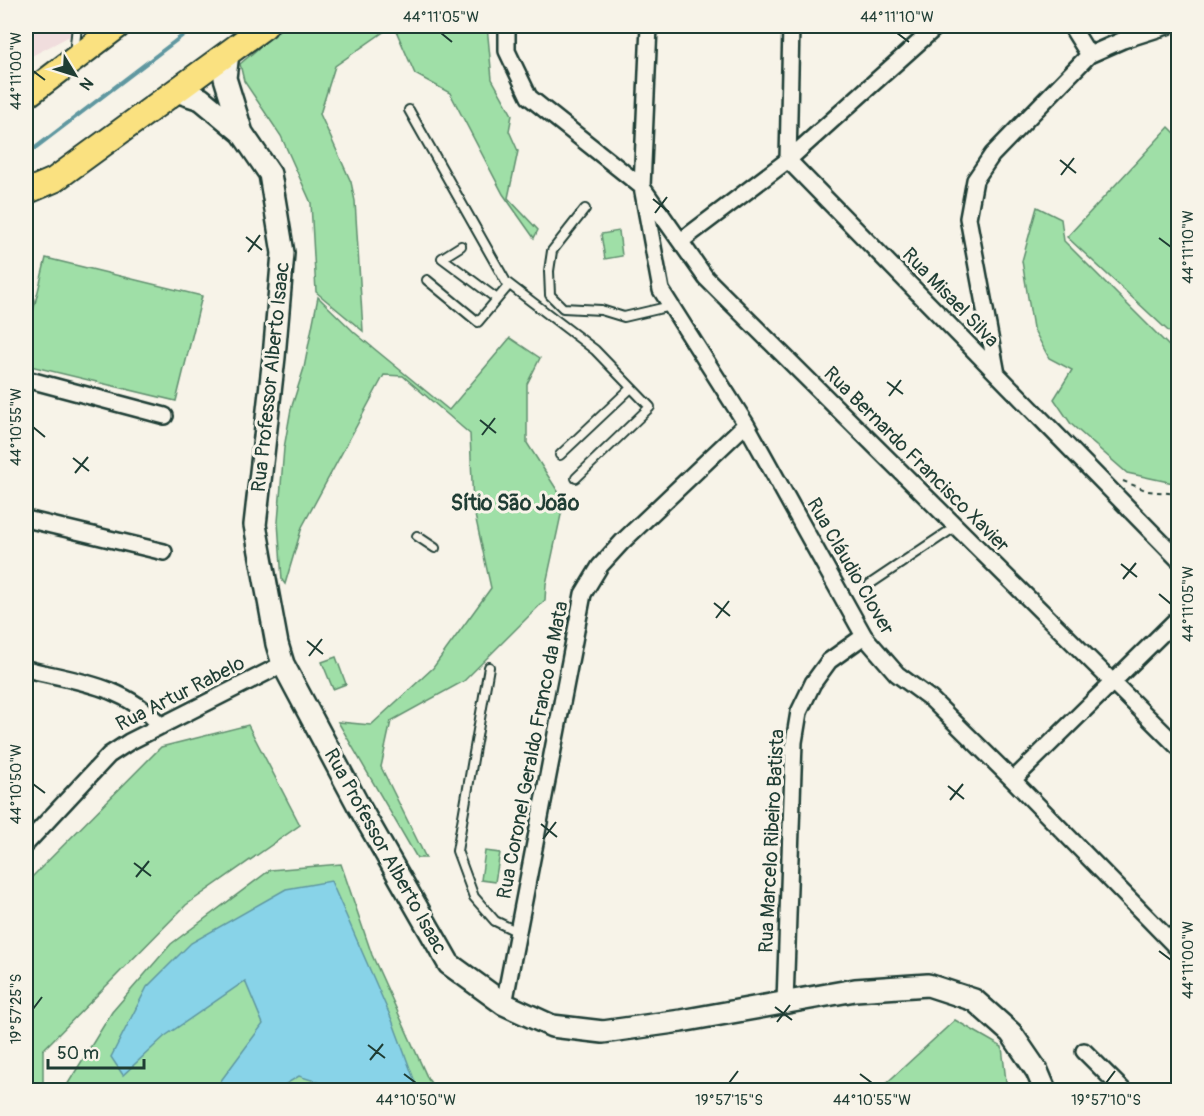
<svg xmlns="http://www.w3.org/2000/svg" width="1204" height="1116" font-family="Pangolin,sans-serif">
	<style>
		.built { fill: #f0dddd }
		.green { fill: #9fdfa7; stroke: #5f8e6e; stroke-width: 1.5 }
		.water { fill: #88d3e8; stroke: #5e97a0; stroke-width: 1.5 }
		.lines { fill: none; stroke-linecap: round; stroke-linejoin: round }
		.stream { stroke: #5e97a0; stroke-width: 4 }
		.lane-casing { stroke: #1f3d34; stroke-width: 12 }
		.street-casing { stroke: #1f3d34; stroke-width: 20 }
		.secondary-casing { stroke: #1f3d34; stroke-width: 26 }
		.primary-casing { stroke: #1f3d34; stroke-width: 28 }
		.path { stroke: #1f3d34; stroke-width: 2; stroke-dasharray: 4.5 4.5; stroke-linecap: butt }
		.lane { stroke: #f7f3e8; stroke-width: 8 }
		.street { stroke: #f7f3e8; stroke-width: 15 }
		.secondary { stroke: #f7f3e8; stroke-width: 21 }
		.primary { stroke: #fae180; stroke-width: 24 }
		.ticks { fill: none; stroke: #1f3d34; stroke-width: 2 }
		.labels { text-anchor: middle; stroke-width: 6; stroke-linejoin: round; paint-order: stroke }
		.street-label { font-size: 20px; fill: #1f3d34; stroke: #f7f3e8 }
		.neighbourhood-label { font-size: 21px; font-weight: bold; fill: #1f3d34; stroke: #f7f3e8 }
		.neatline { fill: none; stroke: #1f3d34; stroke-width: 2 }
		.ticks-label { font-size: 15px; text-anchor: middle; fill: #1f3d34 }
	</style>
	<rect width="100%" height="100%" fill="#f7f3e8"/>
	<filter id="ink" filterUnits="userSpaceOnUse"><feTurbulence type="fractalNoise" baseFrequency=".0167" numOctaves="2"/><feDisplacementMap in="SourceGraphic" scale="12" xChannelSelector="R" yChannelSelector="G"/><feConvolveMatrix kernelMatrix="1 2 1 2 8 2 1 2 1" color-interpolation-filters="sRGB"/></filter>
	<g filter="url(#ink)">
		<path class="built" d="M26,26H89L26,59Z"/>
		<path class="green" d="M284,26H392L335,66L320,114L351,182L355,201L363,331L316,292L311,203L281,136L244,81L240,64Z
			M394,26H487L492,79L512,115L509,131L518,151L508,198L538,230L534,238L503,194L450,93L415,74Z
			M1169,127L1178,136V340L1067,237Z
			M1037,207L1061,219L1064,241L1178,355V484L1127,473L1071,424L1054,399L1072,370L1049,358L1033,328L1022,261Z
			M619,231L622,256L605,259L601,234Z
			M46,258L202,296L176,401L26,365V341Z
			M318,297L355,333L449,410L510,338L540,358L527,384V443L564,501L546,584L545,600L464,681L391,721L381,767L426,858H417L338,722L371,725L433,668L491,588L473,506L470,434L403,376L384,375L302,527L285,584L282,580L278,522L284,448L291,409L304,368Z
			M336,657L346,684L333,689L322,662Z
			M248,725L300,825L186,905L43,1050V1090H26V883L161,747Z
			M485,851L500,853L495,882L481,880Z
			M341,864L372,955L428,1079L436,1090H64L112,1012L171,944L270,870Z
			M955,1020L1002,1047L1007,1090H879Z"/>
		<path class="water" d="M331,881L392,1020L418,1090H343L299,1076L276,1090H214L263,1024L245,981L165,1036L123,1075L111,1057L147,987L191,943L286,889Z"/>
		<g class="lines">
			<path class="stream" d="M26,151L35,148L195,26"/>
			<g class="lane-casing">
				<path id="lane" d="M74,54L77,26
					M409,110L506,282L595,350L650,407L576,478
					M585,209L552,251L549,271L550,295L563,308L601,310L624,317L671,306
					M461,246L442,258L497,299
					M427,280L478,322L509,285
					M560,455L631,388
					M417,536L435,548
					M870,584L955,527
					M489,667L457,851L474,897L495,921L518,932"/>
			</g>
			<g class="street-casing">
				<path id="street" d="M507,26V51L529,97L642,187L706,278L721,293L1178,747
					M649,26L642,187L661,290L746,424L864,636L897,674L931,699L1013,780L1178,949
					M791,26L788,160L1178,559
					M1071,26L1089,55
					M681,241L788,160L937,26
					M997,374L968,218L975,180L992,155L1089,55L1123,40L1167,26
					M26,379L165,416
					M26,519L164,552
					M26,669C75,681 125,685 161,726
					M1013,780L1178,618
					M26,844L109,755L129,742L283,664
					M785,1002L794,742L799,712L813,683L829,661L864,636
					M504,1004L583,594L600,566L622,542L746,424
					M1084,1051L1123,1090"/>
			</g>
			<g class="secondary-casing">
				<path id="secondary" d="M176,91L201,99L242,133L225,78L228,53
					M242,133L270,174L283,253L274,357L255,525L277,644L283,664L357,803L449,964L504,1004L552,1026L603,1032L681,1021L855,990L928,985L974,1000L1011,1033L1037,1071L1045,1090"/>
			</g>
			<g class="primary-casing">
				<path id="primary" d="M26,96L118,26
					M26,192L54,180L265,26"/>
			</g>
			<path class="path" d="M1123,481L1148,491L1178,494"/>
			<use href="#lane" class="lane"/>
			<use href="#street" class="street"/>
			<use href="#secondary" class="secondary"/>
			<use href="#primary" class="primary"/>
		</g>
	</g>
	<path class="ticks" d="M441,33L452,42M897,33L909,42M33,71L45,80M1060,160L1076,173M1061,175L1074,158M653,199L669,212M655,213L667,197M246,237L262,250M1159,238L1171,247M248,252L260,235M887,382L903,394M889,396L901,380M480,420L496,433M33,427L45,437M482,435L495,418M73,458L89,471M75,473L88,457M1121,564L1137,577M1123,579L1136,563M1159,594L1171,604M714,603L730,616M716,618L729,601M307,641L323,654M309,656L322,639M33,784L45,793M948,786L964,799M950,800L963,784M541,824L557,837M543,839L556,822M134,863L151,876M136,877L149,861M1159,951L1171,960M775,1007L792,1020M33,1009L42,997M777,1022L790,1005M368,1045L385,1058M370,1060L383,1044M404,1074L416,1083M860,1074L872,1083M729,1083L738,1071M1106,1083L1115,1071"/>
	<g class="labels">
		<g class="street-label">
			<text transform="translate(951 297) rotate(46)" y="7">Rua Misael Silva</text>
			<text transform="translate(270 377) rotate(-84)" y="7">Rua Professor Alberto Isaac</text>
			<text transform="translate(917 459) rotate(45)" y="7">Rua Bernardo Francisco Xavier</text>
			<text transform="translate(851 566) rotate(60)" y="7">Rua Cláudio Clover</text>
			<text transform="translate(180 693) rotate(-27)" y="7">Rua Artur Rabelo</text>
			<text transform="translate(532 750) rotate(-79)" y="7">Rua Coronel Geraldo Franco da Mata</text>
			<text transform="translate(771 841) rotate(-87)" y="7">Rua Marcelo Ribeiro Batista</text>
			<text transform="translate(386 851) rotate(61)" y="7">Rua Professor Alberto Isaac</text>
		</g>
		<g class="neighbourhood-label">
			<text x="515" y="510">Sítio São João</text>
		</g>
	</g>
	<rect width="1204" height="1116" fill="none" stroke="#f7f3e8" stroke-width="66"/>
	<g transform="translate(75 75) rotate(128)" stroke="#f7f3e8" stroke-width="4.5" paint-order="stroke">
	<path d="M0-4.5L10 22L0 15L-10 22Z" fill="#1f3d34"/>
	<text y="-9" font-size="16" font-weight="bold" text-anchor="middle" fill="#1f3d34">N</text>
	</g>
	<path d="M48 1059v9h96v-9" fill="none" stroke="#1f3d34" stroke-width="3"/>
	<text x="57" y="1059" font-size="18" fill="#1f3d34" stroke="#f7f3e8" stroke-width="4.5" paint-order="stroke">50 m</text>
	<rect x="33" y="33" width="1138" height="1050" class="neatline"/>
	<g class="ticks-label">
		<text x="441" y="22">44°11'05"W</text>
		<text x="897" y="22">44°11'10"W</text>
		<text transform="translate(16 71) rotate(-90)" y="5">44°11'00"W</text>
		<text transform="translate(1188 247) rotate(-90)" y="5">44°11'10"W</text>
		<text transform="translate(16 427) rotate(-90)" y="5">44°10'55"W</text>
		<text transform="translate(1188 604) rotate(-90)" y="5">44°11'05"W</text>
		<text transform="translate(16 784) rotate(-90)" y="5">44°10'50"W</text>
		<text transform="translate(1188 960) rotate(-90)" y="5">44°11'00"W</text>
		<text transform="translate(16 1009) rotate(-90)" y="5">19°57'25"S</text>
		<text x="416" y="1105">44°10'50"W</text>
		<text x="729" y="1105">19°57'15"S</text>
		<text x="872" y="1105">44°10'55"W</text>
		<text x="1106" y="1105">19°57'10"S</text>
	</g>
</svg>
